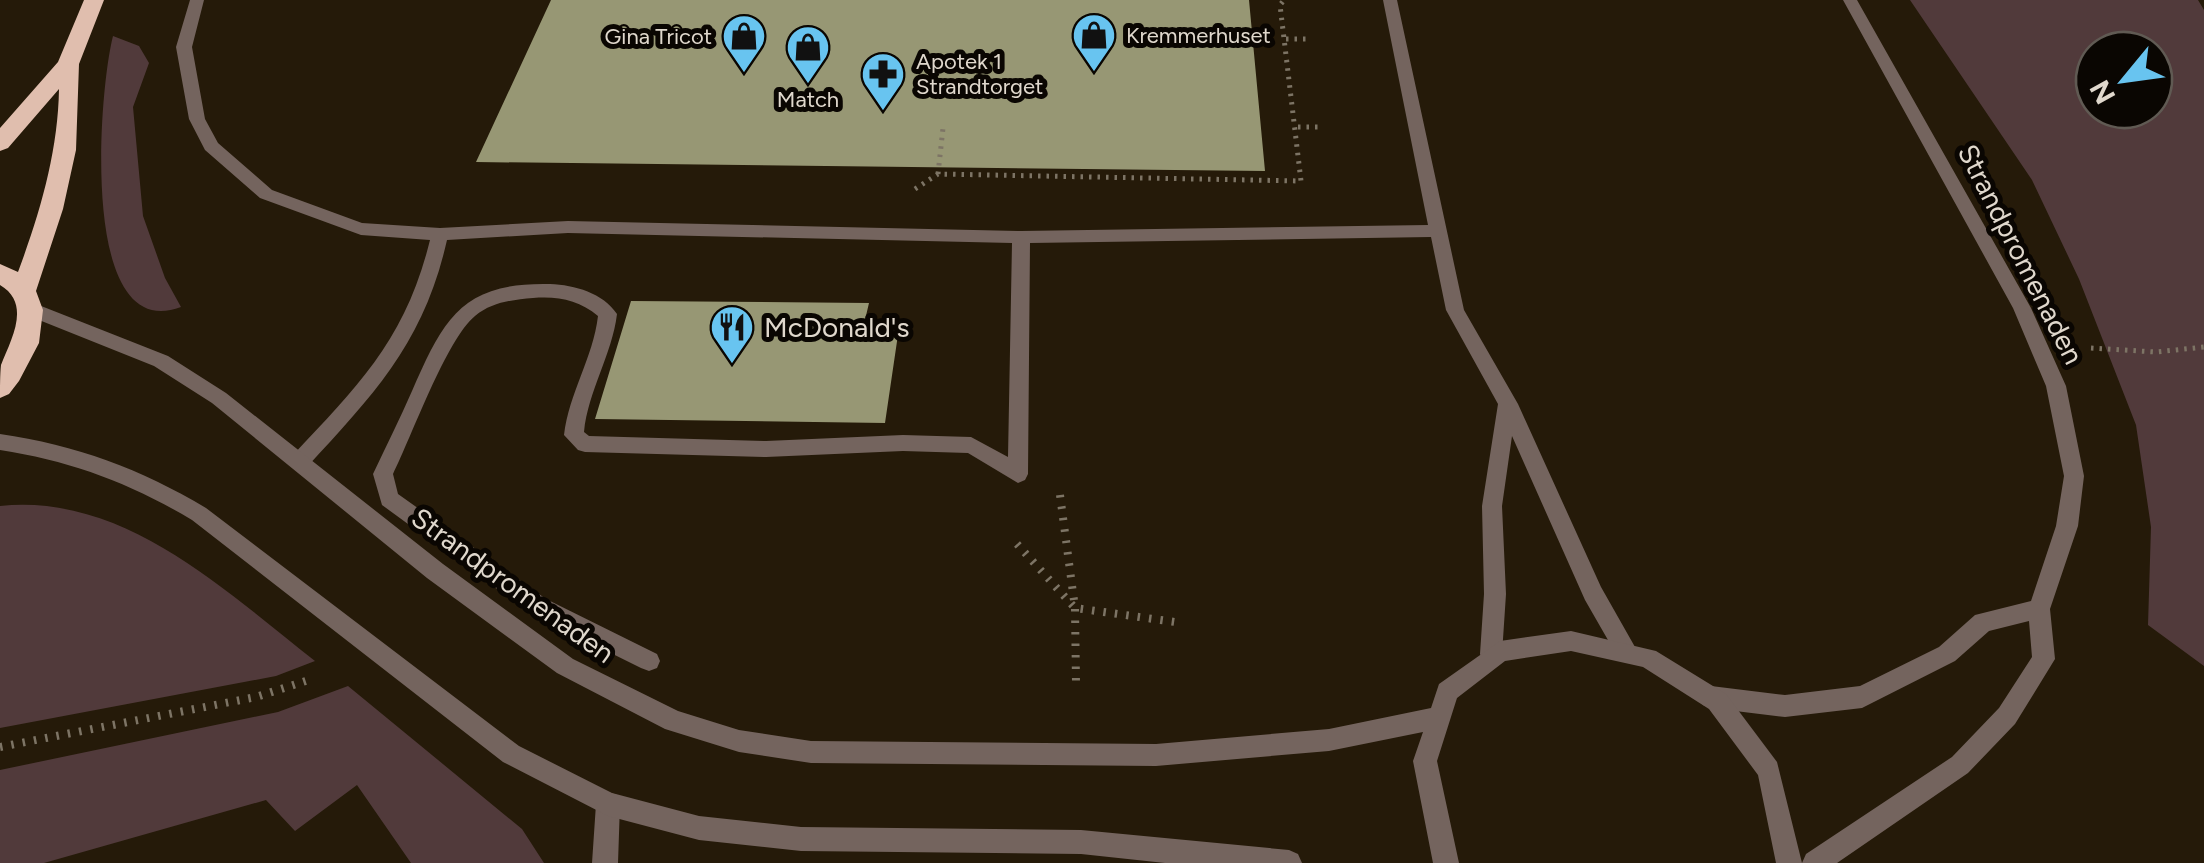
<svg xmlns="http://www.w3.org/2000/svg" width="2204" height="863" font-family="Figtree,sans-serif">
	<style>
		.green { fill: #513a3b; fill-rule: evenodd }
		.building { fill: #979774 }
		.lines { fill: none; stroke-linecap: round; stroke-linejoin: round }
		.path-far1 { stroke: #7d7465; stroke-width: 5; stroke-dasharray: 2.5 6; stroke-linecap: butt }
		.path { stroke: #7d7465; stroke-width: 8; stroke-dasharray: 2.5 9; stroke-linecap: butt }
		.service { fill: #74645e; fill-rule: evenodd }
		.minor { fill: #74645e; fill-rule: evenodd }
		.tertiary { fill: #74645e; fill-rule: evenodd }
		.trunk { fill: #e0beae; fill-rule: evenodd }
		.labels { text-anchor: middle; stroke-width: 10; stroke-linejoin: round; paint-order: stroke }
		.far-poi-label { font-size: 22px; fill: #e0d8cd; stroke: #0a0602; text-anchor: start }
		.street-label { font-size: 28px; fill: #e0d8cd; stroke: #0a0602 }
		.poi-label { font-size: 28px; fill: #e0d8cd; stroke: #0a0602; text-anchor: start }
	</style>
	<rect width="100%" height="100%" fill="#251a09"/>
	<path class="green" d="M1910,0H2198L2204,10V666L2148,625L2151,527L2136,425L2079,279L2032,180ZM2094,50H2154V110H2094Z
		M113,36L139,46L149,63L133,107L143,216L165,278L181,307C78,346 99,90 113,36Z
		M0,506C125,493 225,591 315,661L276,676L0,728Z
		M348,686L522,829L544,863H411L357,785L295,831L266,800L44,863H0V770L278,712Z"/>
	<path class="building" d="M551,0H1249L1265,171L476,162Z
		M631,301L869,303L865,320L900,321L885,423L595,419Z"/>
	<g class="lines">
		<path class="path-far1" d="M1286,39H1307
			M1298,127H1320
			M938,174L943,128
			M915,189L938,174L1301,181L1280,5L1284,0
			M2091,348L2156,352L2204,347"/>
		<path class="path" d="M1060,495L1075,608L1076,683
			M1017,544L1075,608L1175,622
			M0,747L256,697L312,679"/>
		<path class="service" d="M190,0H204L192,47L205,119L218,143L272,190L362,223L440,228L568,221L1021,231L1428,225L1383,0H1397L1464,310L1518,404L1601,587L1635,647L1632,654L1624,657L1616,654L1585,600L1512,436L1502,506L1506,594L1502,654L1499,661L1491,664L1483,661L1480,654L1484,594L1482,506L1498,404L1446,310L1431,237L1030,243L1028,474L1025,480L1018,483L968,453L903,451L766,457L585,452L578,450L564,435C569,393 593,358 598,316C579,300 558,296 533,298C512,300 492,302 475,316C446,340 412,436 393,474L398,494L546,599L657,654L660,661L657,668L649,671L641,668L530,613L382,505L373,474C386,446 400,419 412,391C444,318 462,282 550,284C575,285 603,293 617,314C612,355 588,391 584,432L589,436L766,441L903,435L971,437L1008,457L1012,243L568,233L447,240C424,342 376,392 307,467H293L290,461L293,455C360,384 406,338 430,240L361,235L260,198L205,150L189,119L176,47Z
			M608,792L617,795L620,804L618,863H592L596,804L599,795Z"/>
		<path class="minor" d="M1843,0H1857L2031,308L2066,386L2084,476L2078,526L2050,609L2055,659L2015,724L1968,773L1837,863H1802L1806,854L1952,757L1999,708L2032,657L2029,621L1989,631L1955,661L1862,708L1785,717L1711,708L1703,705L1699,697L1703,689L1711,686L1785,695L1860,686L1939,647L1975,615L2031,601L2056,526L2064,476L2046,386L2013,308Z"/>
		<path class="tertiary" d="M31,302L168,356L226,393L443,564L573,659L678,711L739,730L811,741L1156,744L1329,729L1431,708L1439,684L1500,641L1571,631L1656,651L1726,694L1777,762L1802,863H1776L1758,775L1709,709L1643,667L1571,651L1505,661L1457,698L1437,761L1459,863H1433L1413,761L1423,732L1329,751L1156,766L811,763L739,752L665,729L557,673L427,578L212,403L154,366L24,314L22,309Z
			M0,434C76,445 141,469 206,508L519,746L612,793L699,816L801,827L1081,830L1289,850L1298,854L1302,863H1165L1081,854L801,851L699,840L608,816L503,762L192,520C130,483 71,461 0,450Z"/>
		<path class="trunk" d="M84,0H104L79,64L76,150L63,209L36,291L43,310L39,343L19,381L9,394L0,398C0,388 0,374 1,365C11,339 32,304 0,285V264L18,272C40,213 58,152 59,89L8,148L0,151V128L58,62Z"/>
	</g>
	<defs>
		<g id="shop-pin" transform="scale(2.25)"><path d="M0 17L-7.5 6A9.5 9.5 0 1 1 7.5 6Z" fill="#68c4f0" stroke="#0a0602"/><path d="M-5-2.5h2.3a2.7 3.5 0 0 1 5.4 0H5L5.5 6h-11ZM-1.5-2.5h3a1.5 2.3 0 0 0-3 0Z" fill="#111"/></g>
		<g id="pharmacy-pin" transform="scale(2.25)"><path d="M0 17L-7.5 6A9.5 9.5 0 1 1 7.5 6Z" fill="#68c4f0" stroke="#0a0602"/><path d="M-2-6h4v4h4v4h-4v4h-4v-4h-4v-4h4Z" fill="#111"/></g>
		<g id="restaurant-pin" transform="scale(2.25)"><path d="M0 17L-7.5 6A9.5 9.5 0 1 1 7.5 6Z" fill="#68c4f0" stroke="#0a0602"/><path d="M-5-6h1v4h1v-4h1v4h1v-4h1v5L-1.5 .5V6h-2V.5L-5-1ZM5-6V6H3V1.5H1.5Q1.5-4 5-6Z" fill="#111"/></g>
	</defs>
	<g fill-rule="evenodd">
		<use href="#shop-pin" x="1094" y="35"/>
		<use href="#shop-pin" x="744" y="36"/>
		<use href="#shop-pin" x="808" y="47"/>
		<use href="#pharmacy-pin" x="883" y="74"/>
		<use href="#restaurant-pin" x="732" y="327"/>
	</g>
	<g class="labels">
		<g class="far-poi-label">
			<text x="1126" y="43">Kremmerhuset</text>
			<text x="712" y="44" text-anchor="end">Gina Tricot</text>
			<text x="916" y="69">Apotek 1<tspan x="916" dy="25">Strandtorget</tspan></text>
			<text x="808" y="107" text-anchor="middle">Match</text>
		</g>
		<g class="street-label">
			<text transform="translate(2021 254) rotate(63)" y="10">Strandpromenaden</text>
			<text transform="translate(513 585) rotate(36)" y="10">Strandpromenaden</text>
		</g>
		<g class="poi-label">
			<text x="764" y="337">McDonald's</text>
		</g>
	</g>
	<g transform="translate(2124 80) rotate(241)"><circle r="48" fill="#0a0602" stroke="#605a53" stroke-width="2.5"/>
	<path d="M0-8L18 38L0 25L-18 38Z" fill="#68c4f0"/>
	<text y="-15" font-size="28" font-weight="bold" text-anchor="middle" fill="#e0d8cd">N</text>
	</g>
</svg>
